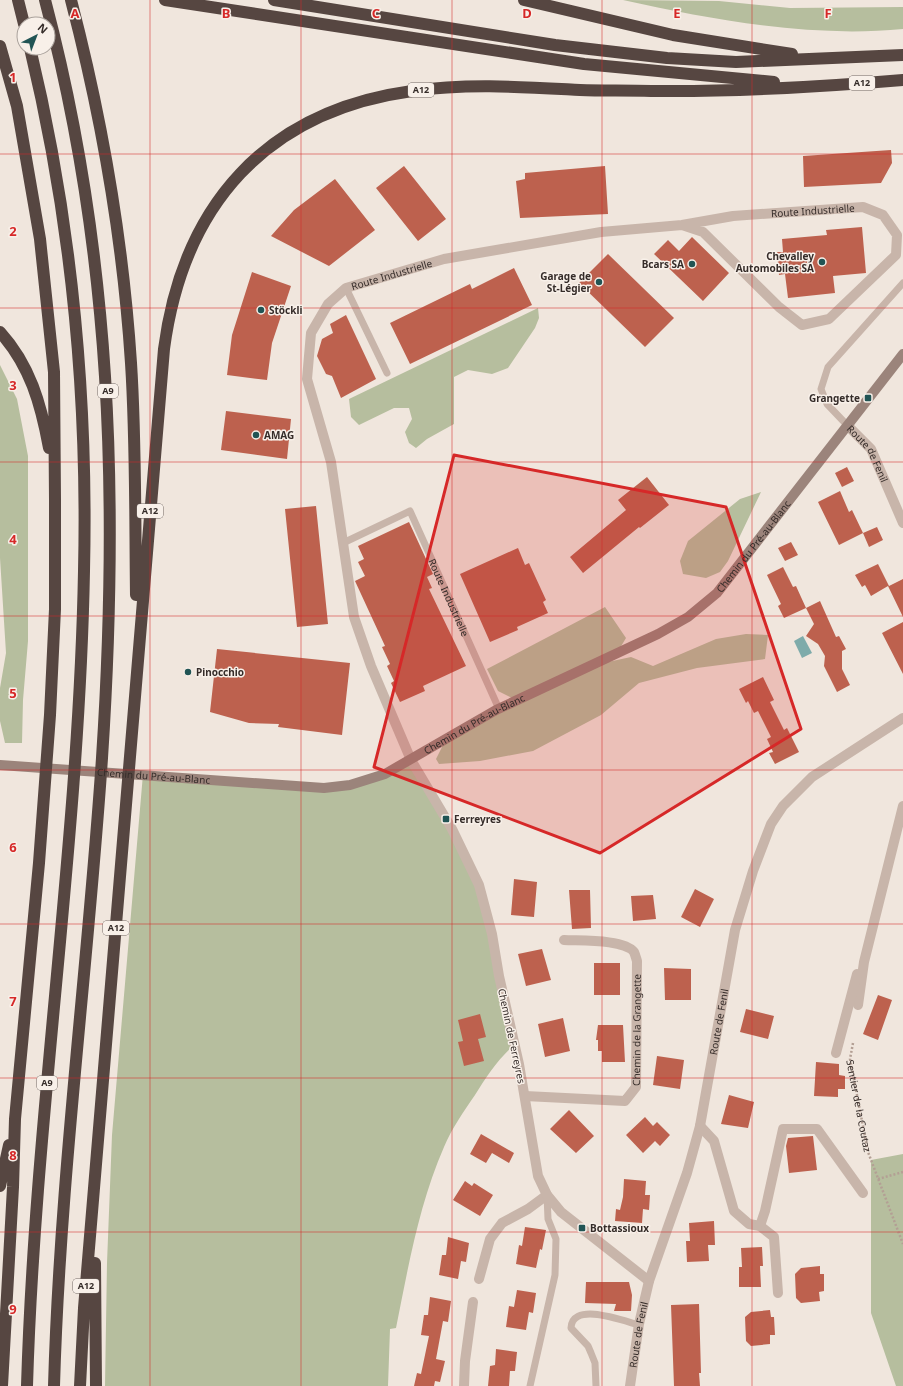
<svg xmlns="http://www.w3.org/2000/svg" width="903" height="1386" font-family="'Noto Sans',sans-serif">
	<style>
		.green { fill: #b6be9e }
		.water { fill: #7eabaa }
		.building { fill: #bd614e }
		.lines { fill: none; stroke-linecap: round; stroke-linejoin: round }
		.path { stroke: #b39f94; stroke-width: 2.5; stroke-dasharray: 2 2; stroke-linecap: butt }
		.lane { stroke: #c8b5aa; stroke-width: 7 }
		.street { stroke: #c8b5aa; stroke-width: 10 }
		.secondary { stroke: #9b847b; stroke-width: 10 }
		.highway { stroke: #564641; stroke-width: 12 }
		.marked { fill: #d62828; fill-opacity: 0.2; stroke: #d62828; stroke-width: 3; stroke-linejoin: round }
		.grid { fill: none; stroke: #d62828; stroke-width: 1; stroke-opacity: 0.55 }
		.poi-dot { fill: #215454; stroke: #f8f0e9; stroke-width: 1.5 }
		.labels { text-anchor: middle; stroke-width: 3; stroke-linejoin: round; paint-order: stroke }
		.shield { fill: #f8f0e9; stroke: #706763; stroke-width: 1 }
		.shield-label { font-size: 9px; font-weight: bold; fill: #352c29 }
		.street-label { font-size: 10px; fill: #352c29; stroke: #f8f0e9 }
		.poi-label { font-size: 10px; font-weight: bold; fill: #352c29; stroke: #f8f0e9; text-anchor: start }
		.grid-label { font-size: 13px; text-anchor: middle; font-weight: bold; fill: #d62828; stroke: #f8f0e9; stroke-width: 3; stroke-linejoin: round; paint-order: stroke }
	</style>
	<rect width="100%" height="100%" fill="#f0e6dd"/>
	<path class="green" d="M623,0L719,1L790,8L903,7V29C810,38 714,20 623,0Z
		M538,308L539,318L535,328L508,368L492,374L468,370L454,377V424L427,439L416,448L409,443L405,432L412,419L409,408H394L359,425L351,417L349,399Z
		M0,365L17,399L28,456V641L23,700L22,743H5L0,721V688L6,653L0,558Z
		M761,492L728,561L720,572L706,578L683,574L680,561L688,541L740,499Z
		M605,607L626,638L617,653L594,665L631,657L653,666L716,639L746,634L768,635L765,659L697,668L639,683L601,715L533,751L480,761L439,764L436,759L446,739L516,700L498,691L487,669Z
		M411,760L473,869L514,1045C498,1059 486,1077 475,1095C464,1111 452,1128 444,1147C419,1204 408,1268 396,1328L390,1329L388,1386H105L107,1263L112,1135L143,774L350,785Z
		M903,1154V1386H896L871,1313V1160Z"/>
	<path class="water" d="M803,636L812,653L802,658L794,641Z"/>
	<path class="building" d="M891,150L892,163L881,183L804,187L803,156Z
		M404,166L446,219L418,241L376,188Z
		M605,166L608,214L520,218L516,181L525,179V173Z
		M335,179L375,230L329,266L271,236L294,210Z
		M862,227L866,273L833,276L835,293L788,298L785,274L779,275L777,252H783L782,239L827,235L826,230Z
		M692,237L729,273L703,301L654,254L668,240L679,251Z
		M608,254L674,318L645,347L579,283Z
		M514,268L532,305L410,364L390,323L470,284L472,289Z
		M252,272L291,286L272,343L267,380L227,375L232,335Z
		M346,315L376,379L341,398L332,376L326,374L317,356L322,339L333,333L330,324Z
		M226,411L291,419L287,459L221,450Z
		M847,467L854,481L842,487L835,473Z
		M647,477L669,505L640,528L639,527L583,573L570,557L626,510L618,500Z
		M840,491L849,512L852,510L863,533L839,545L818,502Z
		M316,506L328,624L297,627L285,509Z
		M409,522L433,574L427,577L432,588L429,589L466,666L423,686L425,691L400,702L391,683L394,681L387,666L390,664L382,647L385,646L355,581L365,576L358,562L364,559L358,546Z
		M877,527L883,540L869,547L863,533Z
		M791,542L798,555L785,561L778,548Z
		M518,548L525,565L529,563L546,600L543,602L548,613L517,627L518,630L490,642L460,574Z
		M878,564L889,586L903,579V617L888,586L871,596L865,585L862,587L855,575Z
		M783,567L793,587L796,586L806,608L784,618L778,606L781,604L767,575Z
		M820,601L836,637L839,636L846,649L842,651V669L850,685L837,692L824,666L825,656L818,644L806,636L814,624L806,608Z
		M903,622V674L882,633Z
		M217,649L350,663L342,735L278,727L279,724L249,723L210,712Z
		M763,677L774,700L770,702L784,730L787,728L799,752L775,764L769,753L773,752L767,739L771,737L758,711L754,713L748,701L746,703L739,689Z
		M514,879L537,882L534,917L511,915Z
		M695,889L714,899L700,927L681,917Z
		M569,890H590L591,928L572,929Z
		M653,895L656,919L633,921L631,896Z
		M542,949L551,980L526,986L518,954Z
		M594,963H620V995H594Z
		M664,968L691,969V1000H665Z
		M878,995L892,1000L878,1040L863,1034Z
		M746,1009L774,1016L768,1039L740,1032Z
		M480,1014L486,1037L478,1039L484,1061L464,1066L458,1042L463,1041L458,1020Z
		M563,1018L570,1051L545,1057L538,1024Z
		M598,1025H623L625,1062H602V1051H598V1040H596Z
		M657,1056L684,1060L680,1089L653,1085Z
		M816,1062L839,1064V1075L845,1076V1089H838V1097L814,1096Z
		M729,1095L754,1102L748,1128L721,1124Z
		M569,1110L594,1136L576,1153L550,1129Z
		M645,1117L653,1126L657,1122L670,1135L660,1146L655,1141L643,1153L626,1135Z
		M481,1134L514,1153L509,1163L492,1153L486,1163L470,1154Z
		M813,1136L817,1170L789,1173L786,1146L788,1138Z
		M624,1179L646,1181L645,1195H650L649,1210L643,1209L642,1223L615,1221L616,1209L620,1210L623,1197Z
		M465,1181L472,1186L474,1183L493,1195L480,1216L453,1200Z
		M714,1221L715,1245H708L709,1261L687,1262L686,1241H690L689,1223Z
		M525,1227L546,1230L542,1250L540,1249L536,1268L516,1264L519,1245L522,1246Z
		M448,1237L469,1243L466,1262L461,1261L458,1279L439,1275L442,1255H446Z
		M762,1247L763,1266H760L761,1287H739V1267H742L741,1248Z
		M820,1266V1274H824V1291L819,1292L820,1301L801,1303L796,1298L795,1274L801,1268Z
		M586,1282H629L632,1295L631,1311H614L616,1304L585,1303Z
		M517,1290L536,1293L533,1313L529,1312L526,1330L506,1327L509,1306L514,1307Z
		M430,1297L451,1301L448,1322L443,1321L436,1359L445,1361L440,1382L435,1381L434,1386H414L417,1373L421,1374L429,1336L421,1335L424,1315H428Z
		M699,1304L701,1373H699L700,1386H674L671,1305Z
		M770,1310L771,1317H774L775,1335H770V1344L751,1346L746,1341L745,1317L751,1312Z
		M496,1349L517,1352L515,1371H510L509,1386H488L490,1366L495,1365Z"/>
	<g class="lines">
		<g class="path">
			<path id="s1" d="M853,1043L850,1059L868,1152L903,1244"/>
			<path d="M878,1179L903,1172"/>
		</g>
		<g class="lane">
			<path d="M346,288L387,373"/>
			<path d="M847,425L827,404L821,389L828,367L903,283"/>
			<path id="s2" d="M343,543L410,511L499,709"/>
			<path d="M530,1386L555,1275L556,1239L548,1219L547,1195"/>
			<path d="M596,1386L595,1363L591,1353L588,1346L571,1328C572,1301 624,1321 639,1325"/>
		</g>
		<g class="street">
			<path id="s3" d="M847,425L871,449L903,523"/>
			<path d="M858,1005L864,962L903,806"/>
			<path d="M836,1053L857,974"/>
			<path id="s4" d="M525,1096L625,1101L636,1087L637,961C636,958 635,954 634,952C624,939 580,941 564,940"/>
			<path d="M700,1126L714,1141L734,1211L749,1224L760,1226L774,1237L778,1293"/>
			<path d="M760,1226L765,1211L783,1129H817L863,1193"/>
			<path d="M479,1279L490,1239L502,1223L528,1209L547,1195"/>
			<path id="s5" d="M649,1281L561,1212L547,1195L538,1176L519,1064L499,976L492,934L479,885L452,829L411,760L371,666L354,617L331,462L307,379L311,333L328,304L346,288L444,259L601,232L682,225L733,216L863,207L883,215L897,235L896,255L829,319L802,325L779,307L703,232L682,225"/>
			<path d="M464,1386L465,1361L473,1302"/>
			<path id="s6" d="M630,1386L639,1324L649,1281L687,1173L700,1126L735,930L753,871L771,824L783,806L812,777L903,718"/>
		</g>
		<path class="secondary" id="s7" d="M0,765L324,788L350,785L385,774L496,710L658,634L688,617L717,593L903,354"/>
		<path class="highway" d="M18,0L24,24
			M45,0C112,253 119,498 102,758C88,967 60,1176 54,1386
			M71,0C102,119 123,240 131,363C136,440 135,518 136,595
			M165,0L584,64L774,82
			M274,0L555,45L667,58L736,62L903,55
			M524,0L673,35L792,54
			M0,46L17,106L40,239L54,372L55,500V609L50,715L39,863L15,1119L13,1187L2,1386
			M0,332C30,365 41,404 49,448
			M0,1186L9,1145
			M95,1263L96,1386
			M27,1386C35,1114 79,843 84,571C88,396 71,218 30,48
			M80,1386L84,1308L164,349C183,205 266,111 412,91C468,83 524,87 580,90C604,91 627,90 651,91C735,92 820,87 903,80"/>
	</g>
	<path class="marked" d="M454,455L726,507L801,729L600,853L374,767Z"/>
	<path class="grid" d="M150,0V1386M301,0V1386M452,0V1386M602,0V1386M752,0V1386M0,154H903M0,308H903M0,462H903M0,616H903M0,770H903M0,924H903M0,1078H903M0,1232H903"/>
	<g class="poi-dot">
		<circle cx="822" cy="262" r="4"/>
		<circle cx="692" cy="264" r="4"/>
		<circle cx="599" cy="282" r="4"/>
		<circle cx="261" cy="310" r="4"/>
		<rect x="864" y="394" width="8" height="8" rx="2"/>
		<circle cx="256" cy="435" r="4"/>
		<circle cx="188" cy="672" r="4"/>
		<rect x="442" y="815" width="8" height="8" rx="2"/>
		<rect x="578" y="1224" width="8" height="8" rx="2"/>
	</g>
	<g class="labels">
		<g class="shield">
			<rect x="849" y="76" width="26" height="14" rx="3"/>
			<rect x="408" y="83" width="26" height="14" rx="3"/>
			<rect x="98" y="384" width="20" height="14" rx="3"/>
			<rect x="137" y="504" width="26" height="14" rx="3"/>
			<rect x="103" y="921" width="26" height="14" rx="3"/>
			<rect x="37" y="1076" width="20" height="14" rx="3"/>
			<rect x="73" y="1279" width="26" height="14" rx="3"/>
		</g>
		<g class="shield-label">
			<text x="862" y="86">A12</text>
			<text x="421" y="93">A12</text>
			<text x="108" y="394">A9</text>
			<text x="150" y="514">A12</text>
			<text x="116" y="931">A12</text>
			<text x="47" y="1086">A9</text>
			<text x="86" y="1289">A12</text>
		</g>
		<g class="street-label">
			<text dy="4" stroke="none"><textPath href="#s5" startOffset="1570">Route Industrielle</textPath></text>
			<text dy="4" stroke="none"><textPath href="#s5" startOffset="1143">Route Industrielle</textPath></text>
			<text dy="4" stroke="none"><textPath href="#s3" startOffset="36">Route de Fenil</textPath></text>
			<text dy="4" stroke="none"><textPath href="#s7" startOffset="826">Chemin du Pré-au-Blanc</textPath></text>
			<text dy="4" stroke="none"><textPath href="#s2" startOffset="169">Route Industrielle</textPath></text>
			<text dy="4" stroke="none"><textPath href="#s7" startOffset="490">Chemin du Pré-au-Blanc</textPath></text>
			<text dy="4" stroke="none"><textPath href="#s7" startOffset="154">Chemin du Pré-au-Blanc</textPath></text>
			<text dy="4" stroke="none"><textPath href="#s6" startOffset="376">Route de Fenil</textPath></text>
			<text dy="4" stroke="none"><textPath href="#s4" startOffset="175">Chemin de la Grangette</textPath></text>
			<text transform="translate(512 1036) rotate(78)" y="4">Chemin de Ferreyres</text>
			<text dy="4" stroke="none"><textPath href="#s1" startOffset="64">Sentier de la Coutaz</textPath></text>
			<text dy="4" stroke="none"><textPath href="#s6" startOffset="52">Route de Fenil</textPath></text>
		</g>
		<g class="poi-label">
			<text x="814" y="260" text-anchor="end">Chevalley<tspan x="814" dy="12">Automobiles SA</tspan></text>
			<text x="684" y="268" text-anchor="end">Bcars SA</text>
			<text x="591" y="280" text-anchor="end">Garage de<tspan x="591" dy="12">St-Légier</tspan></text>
			<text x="269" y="314">Stöckli</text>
			<text x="860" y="402" text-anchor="end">Grangette</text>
			<text x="264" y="439">AMAG</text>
			<text x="196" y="676">Pinocchio</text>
			<text x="454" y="823">Ferreyres</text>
			<text x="590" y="1232">Bottassioux</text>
		</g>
	</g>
	<g class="grid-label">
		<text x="75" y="18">A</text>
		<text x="226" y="18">B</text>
		<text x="376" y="18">C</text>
		<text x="527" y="18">D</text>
		<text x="677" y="18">E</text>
		<text x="828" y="18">F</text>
		<text x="13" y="82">1</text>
		<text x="13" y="236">2</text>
		<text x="13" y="390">3</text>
		<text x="13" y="544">4</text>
		<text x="13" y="698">5</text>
		<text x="13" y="852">6</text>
		<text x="13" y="1006">7</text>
		<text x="13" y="1160">8</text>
		<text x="13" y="1314">9</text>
	</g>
	<g transform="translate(36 36) rotate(42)"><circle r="19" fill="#f8f0e9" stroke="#aaa29c"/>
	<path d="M0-3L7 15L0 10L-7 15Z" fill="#215454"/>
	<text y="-6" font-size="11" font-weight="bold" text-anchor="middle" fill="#352c29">N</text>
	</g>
</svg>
